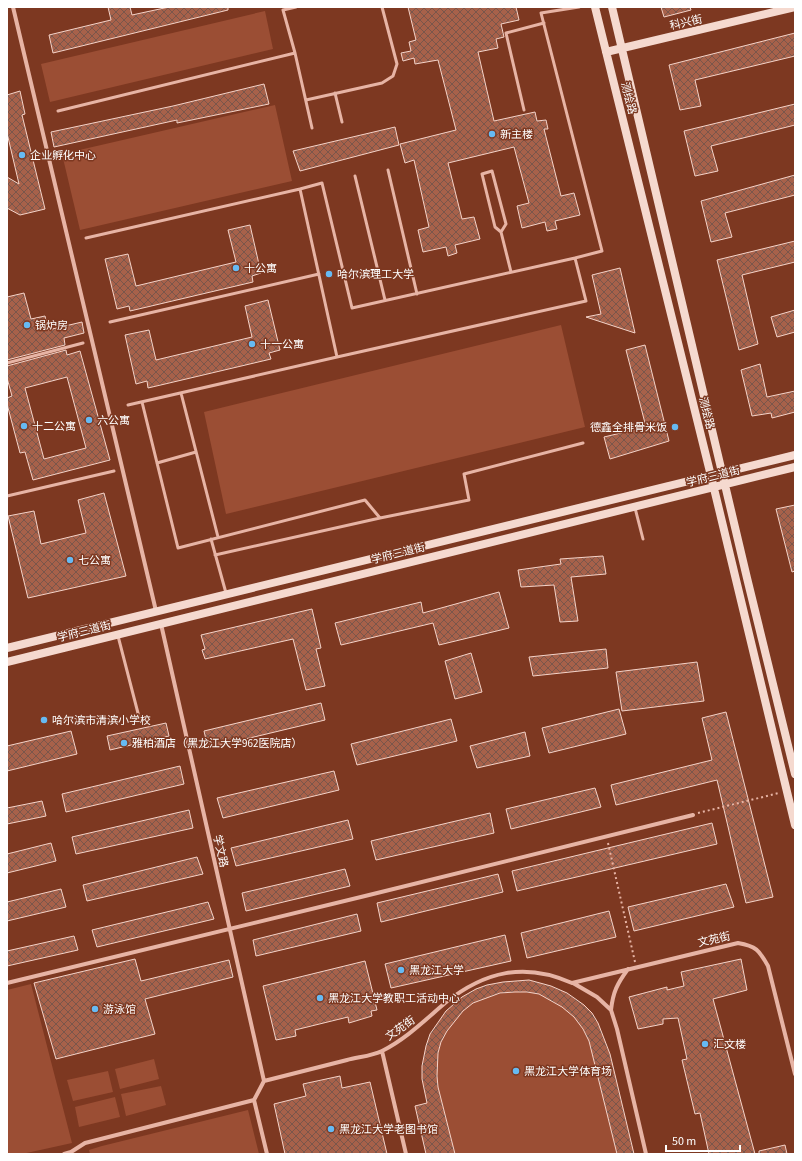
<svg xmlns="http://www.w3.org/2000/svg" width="802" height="1161" font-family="'Source Sans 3','Noto Sans SC',sans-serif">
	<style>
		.park { fill: #9b4e34 }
		.building { fill: url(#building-cross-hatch); stroke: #f5d3c8; fill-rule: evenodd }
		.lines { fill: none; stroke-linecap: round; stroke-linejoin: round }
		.path { stroke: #e7b4a5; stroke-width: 2; stroke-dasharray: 2 3; stroke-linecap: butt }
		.lane { stroke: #e7b4a5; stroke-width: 3 }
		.street { stroke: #e7b4a5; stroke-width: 4 }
		.secondary { stroke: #f5d9cf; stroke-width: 8 }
		.poi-dot { fill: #66baf3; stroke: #7d3821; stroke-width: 1.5 }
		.labels { text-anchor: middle; stroke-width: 3; stroke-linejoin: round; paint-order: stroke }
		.street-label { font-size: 11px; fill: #fff; stroke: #7d3821 }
		.poi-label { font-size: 11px; fill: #fff; stroke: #7d3821; text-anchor: start }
	</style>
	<defs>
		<pattern id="building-cross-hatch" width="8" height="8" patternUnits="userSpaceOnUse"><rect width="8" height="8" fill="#a7614a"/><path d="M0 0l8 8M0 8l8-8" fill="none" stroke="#7a564b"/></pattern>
	</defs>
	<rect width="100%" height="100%" fill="#7d3821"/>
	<path class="park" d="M265,11L273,49L50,102L41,64Z
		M275,105L292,181L80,230L62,154Z
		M561,325L585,427L226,514L204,412Z
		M31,984L72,1143L22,1154H7V990Z
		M515,992C523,992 531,992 539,994C561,1001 581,1020 589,1041C594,1055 597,1071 600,1086C606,1108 611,1131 617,1154H455L438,1087C434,1060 438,1041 455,1020C461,1014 466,1007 473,1003C486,996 501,993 515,992Z
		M154,1059L159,1079L120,1089L115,1069Z
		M108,1071L113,1092L73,1101L67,1080Z
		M161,1086L166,1105L126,1116L121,1094Z
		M115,1097L120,1117L79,1127L75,1107Z
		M248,1110L259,1154H90L89,1150L102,1146Z"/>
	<path class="building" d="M108,7H130L132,15L169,7H228V10L53,53L49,35L111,20Z
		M408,7H516L519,20L501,24L504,37L496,39L498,48L478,52L494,121L535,112L537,121L546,120L548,129H544L561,196L574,193L580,215L555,221L557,229L547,231L545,222L522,228L517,206L529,203L514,147L448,163L462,219L474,217L480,239L455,245L457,253L448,256L446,247L423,252L418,230L429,227L414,160L405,163L400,144L456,130L438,60L415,64L414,58L403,61L401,53L411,51L409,42L416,40Z
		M661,7H690L691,10L664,17Z
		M795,33V56L695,80L701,106L680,110L669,65Z
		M264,84L269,104L177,123V120L54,147L51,132L173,106Z
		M20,91L25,114L22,115L45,209L20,215L7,208V177L19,184L7,133V95Z
		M795,104V125L711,146L718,171L695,176L684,131Z
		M395,127L399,145L300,171L293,151Z
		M795,175V195L725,213L732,237L711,242L701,201Z
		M250,225L261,273L252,276L253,282L130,311L129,306L117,309L105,259L128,254L136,286L236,262L228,230Z
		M795,241V262L742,275L758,344L739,350L717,260Z
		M620,268L635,333L586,317L601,314L592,275Z
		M24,293L31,319L45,316L48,330L82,322L84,333L64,338L65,345L7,360V297Z
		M268,300L280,350L269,353L271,359L148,388L147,381L136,384L125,335L149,330L156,360L252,337L245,306Z
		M795,310V332L777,337L771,317Z
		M645,345L669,441L610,459L604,437L646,427L626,350Z
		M66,350L67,355L80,351L110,460L33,480L25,452L20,453L7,404V398L12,396L7,378V366ZM67,377L86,448L44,459L25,388Z
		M760,364L767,397L795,391V412L772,418L771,413L752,416L741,370Z
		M104,493L126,576L28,598L8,516L34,511L41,544L86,533L78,500Z
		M795,505V571L792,572L776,509Z
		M603,556L606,574L571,577L578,621L560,622L554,585L521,587L518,570L561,564L560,559Z
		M499,592L509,628L439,645L433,623L341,645L335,623L421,602L423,613Z
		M312,609L321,648L316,649L325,686L306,690L293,639L205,659L202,650L205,649L201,635Z
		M606,649L608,668L533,676L529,657Z
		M471,653L482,692L455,699L445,661Z
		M697,662L704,701L622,711L616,672Z
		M321,703L325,720L208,748L204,731Z
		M619,709L626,734L549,753L542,728Z
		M726,712L773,897L746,903L717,780L616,805L611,785L712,760L702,718Z
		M451,719L457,741L357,765L351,744Z
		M166,723L169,736L110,750L107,736Z
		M71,731L77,754L7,771V746Z
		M525,732L530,756L477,768L470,746Z
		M180,766L184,784L66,812L62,794Z
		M334,771L339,790L223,818L217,798Z
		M595,788L601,807L511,829L506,809Z
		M42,801L46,816L7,824V808Z
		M189,810L193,828L76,854L72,837Z
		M490,813L494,833L376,860L371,841Z
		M348,820L353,839L236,866L231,848Z
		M712,823L717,844L517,891L512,871Z
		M51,843L56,861L7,873V854Z
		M197,857L203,874L87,901L83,885Z
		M345,869L350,886L246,911L242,893Z
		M498,874L503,892L381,922L377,903Z
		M726,884L734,907L634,931L628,907Z
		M61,889L66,907L7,921V902Z
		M208,902L214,919L97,947L92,930Z
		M609,911L616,937L527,958L521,933Z
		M357,914L361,931L256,956L253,940Z
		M505,935L511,961L391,988L385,964Z
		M74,936L78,950L7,966V951Z
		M135,959L141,981L229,960L233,977L145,999L155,1034L56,1059L34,983Z
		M741,959L747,990L713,999L755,1154H709L700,1113L695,1114L682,1060L687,1059L678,1018L663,1019V1024L638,1029L629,997L667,987V990L684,986L681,972Z
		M365,961L377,1010L371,1011L372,1016L349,1023L348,1017L295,1030L296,1036L276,1040L263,986Z
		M529,980L551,986L567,993L584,1005L592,1013L598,1023L610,1054L634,1154H617L589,1041L583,1029L574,1017L562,1007L539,994L527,992H515L500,993L473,1003L463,1011L447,1031L441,1042L438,1053L437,1076L438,1087L455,1154H426L415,1106L427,1103L422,1079V1066L426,1046L430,1034L446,1011L462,997L476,989L487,985L503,982Z
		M340,1076L342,1088L370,1082L387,1154H285L274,1104L306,1096L303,1084Z
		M785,1145L787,1154H759V1151Z"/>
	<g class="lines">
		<path class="path" d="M698,813L779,793
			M608,843L635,962"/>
		<path class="lane" d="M295,53L312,128
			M335,93L342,122
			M306,100L382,83L393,76L397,64L382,7
			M524,110L506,33L544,23
			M58,111L295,53L283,10L296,7
			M388,170L417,294
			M355,176L385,300
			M300,189L322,183L352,308L575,258
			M501,232L506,224L492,171L482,174L495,227L501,232L511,272
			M86,238L300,189L337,357L586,301L575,258L602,251L541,13L579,7
			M110,322L319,274
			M7,363L83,343
			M181,393L218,537
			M142,402L178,548L365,500L380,518L469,500L464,474L583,443
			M128,405L337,357
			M157,463L196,452
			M7,496L114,471
			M635,508L643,539
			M211,539L226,593
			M215,555L380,518
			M118,636L139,717"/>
		<path class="street" d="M13,7L156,611
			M161,624L264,1081
			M7,983L365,896L693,815
			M573,983L597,997L611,1010L617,1029L646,1154
			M611,1010C613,992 617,984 628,969
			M382,1051L406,1154
			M254,1100L267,1154
			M64,1154L71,1152L85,1143L254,1100L264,1081C292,1074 319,1067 347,1060C358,1057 372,1056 382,1051C406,1039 425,1020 445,1003C485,971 525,962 572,983L738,943C756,946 759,950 768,966L795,1074"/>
		<path class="secondary" d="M595,7L711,476L795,825
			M612,7L747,578L795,774
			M606,52L795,7
			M7,648L795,455
			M7,662L795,467"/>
	</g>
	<g class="poi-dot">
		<circle cx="492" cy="134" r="4"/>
		<circle cx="22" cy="155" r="4"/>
		<circle cx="236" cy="268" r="4"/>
		<circle cx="329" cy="274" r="4"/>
		<circle cx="27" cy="325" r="4"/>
		<circle cx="252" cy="344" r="4"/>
		<circle cx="89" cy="420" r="4"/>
		<circle cx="24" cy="426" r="4"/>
		<circle cx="675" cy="427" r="4"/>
		<circle cx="70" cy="560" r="4"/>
		<circle cx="44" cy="720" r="4"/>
		<circle cx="124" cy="743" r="4"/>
		<circle cx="401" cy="970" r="4"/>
		<circle cx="320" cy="998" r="4"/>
		<circle cx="95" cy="1009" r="4"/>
		<circle cx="705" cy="1044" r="4"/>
		<circle cx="516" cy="1071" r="4"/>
		<circle cx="331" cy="1129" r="4"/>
	</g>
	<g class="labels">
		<g class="street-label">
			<text transform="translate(686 22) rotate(-13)" y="4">科兴街</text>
			<text transform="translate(629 98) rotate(76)" y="4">测绘路</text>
			<text transform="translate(707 413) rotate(76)" y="4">测绘路</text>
			<text transform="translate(713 476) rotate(-14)" y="4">学府三道街</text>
			<text transform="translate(398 553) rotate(-14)" y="4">学府三道街</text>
			<text transform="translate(84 631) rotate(-14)" y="4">学府三道街</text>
			<text transform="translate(221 851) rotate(77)" y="4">学文路</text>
			<text transform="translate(714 939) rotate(-13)" y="4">文苑街</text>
			<text transform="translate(400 1028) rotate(-35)" y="4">文苑街</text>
		</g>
		<g class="poi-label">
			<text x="500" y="138">新主楼</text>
			<text x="30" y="159">企业孵化中心</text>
			<text x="244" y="272">十公寓</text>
			<text x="337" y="278">哈尔滨理工大学</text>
			<text x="35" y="329">锅炉房</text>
			<text x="260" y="348">十一公寓</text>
			<text x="97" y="424">六公寓</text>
			<text x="32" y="430">十二公寓</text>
			<text x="667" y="431" text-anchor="end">德鑫全排骨米饭</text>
			<text x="78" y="564">七公寓</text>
			<text x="52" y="724">哈尔滨市清滨小学校</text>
			<text x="132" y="747">雅柏酒店（黑龙江大学962医院店）</text>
			<text x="409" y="974">黑龙江大学</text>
			<text x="328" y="1002">黑龙江大学教职工活动中心</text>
			<text x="103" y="1013">游泳馆</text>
			<text x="713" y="1048">汇文楼</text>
			<text x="524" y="1075">黑龙江大学体育场</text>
			<text x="339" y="1133">黑龙江大学老图书馆</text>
		</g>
	</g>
	<rect width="802" height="1161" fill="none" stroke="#ffffff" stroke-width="16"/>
	<path d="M666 1145v6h74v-6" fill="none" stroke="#ffffff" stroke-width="2"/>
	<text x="672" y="1145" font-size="12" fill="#ffffff" stroke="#7d3821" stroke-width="3" paint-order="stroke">50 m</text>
</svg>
